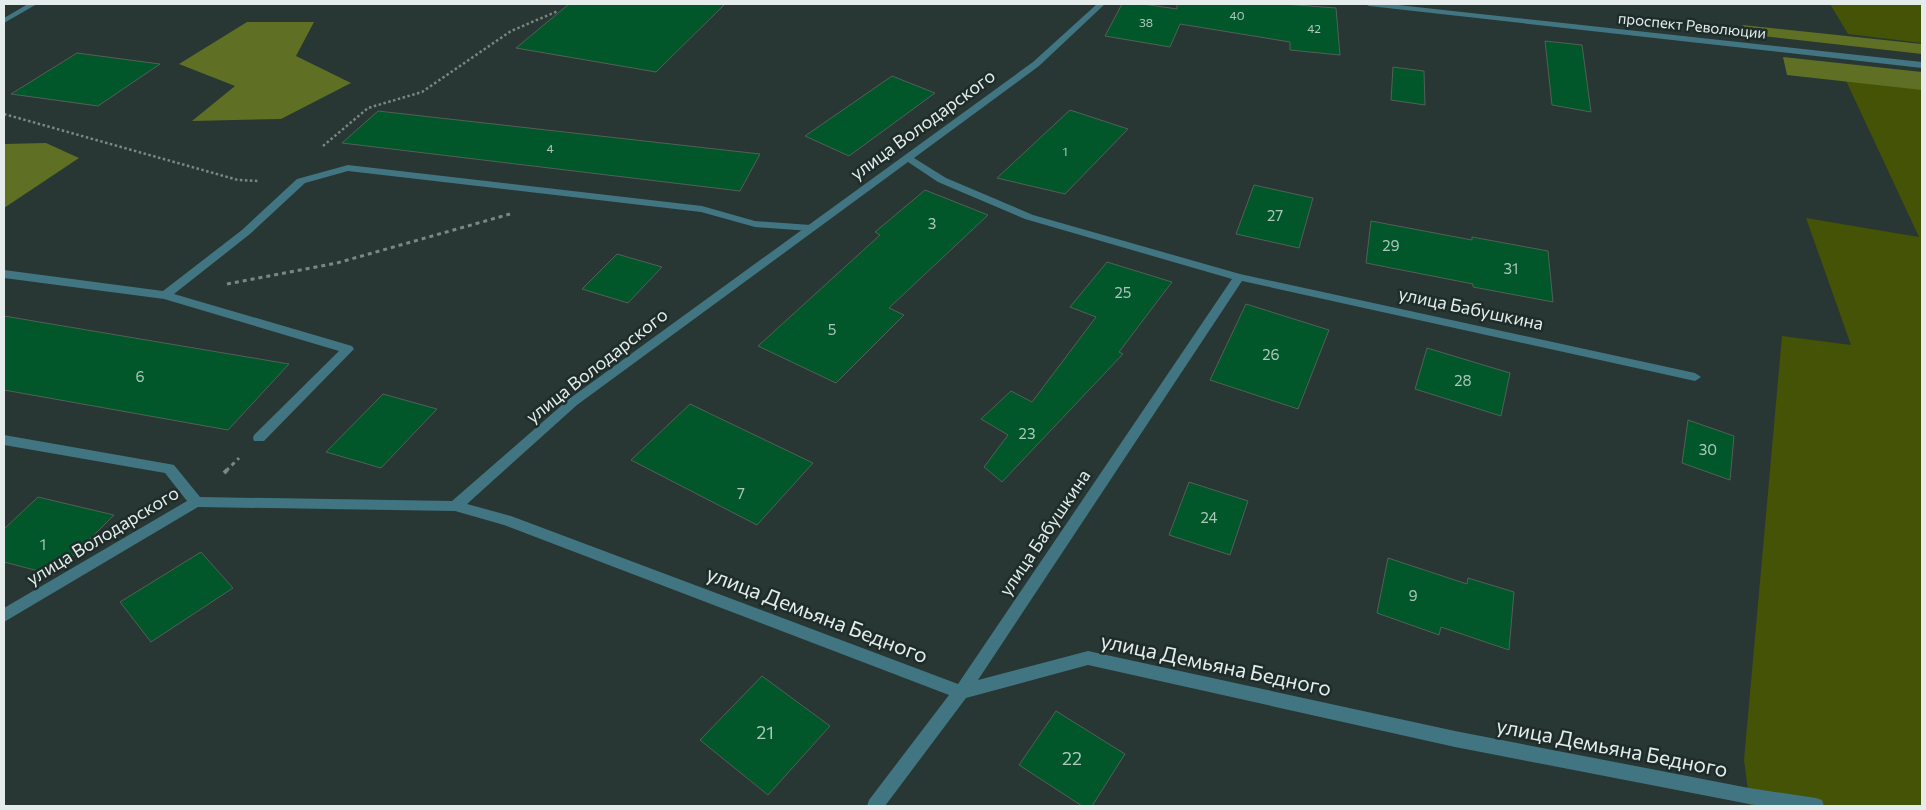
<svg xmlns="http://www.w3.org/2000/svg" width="1926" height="810" font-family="Commissioner,sans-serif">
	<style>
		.green { fill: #445305 }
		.forest { fill: #5f7024 }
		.building { fill: #01572a; stroke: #545f57 }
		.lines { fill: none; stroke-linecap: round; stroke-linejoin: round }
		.path-far2 { stroke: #7b8785; stroke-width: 2.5; stroke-dasharray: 2.5 2.5; stroke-linecap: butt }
		.path-far1 { stroke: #7b8785; stroke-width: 3; stroke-dasharray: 4 4; stroke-linecap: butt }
		.path { stroke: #7b8785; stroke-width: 4; stroke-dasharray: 4.5 4.5; stroke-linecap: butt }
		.service { fill: #417581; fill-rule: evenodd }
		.minor { fill: #417581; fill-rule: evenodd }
		.tertiary { fill: #417581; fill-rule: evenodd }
		.labels { text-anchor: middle; stroke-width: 5; stroke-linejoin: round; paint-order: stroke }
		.far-number-label { font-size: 12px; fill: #abc8bb }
		.far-street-label { font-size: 15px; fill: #e4edeb; stroke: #1e2c2a }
		.number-label { font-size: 15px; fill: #abc8bb }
		.street-label { font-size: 18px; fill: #e4edeb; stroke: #1e2c2a }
		.near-number-label { font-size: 18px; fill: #abc8bb }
		.near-street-label { font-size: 21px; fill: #e4edeb; stroke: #1e2c2a }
	</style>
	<rect width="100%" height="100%" fill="#283634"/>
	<path class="green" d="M1830,4H1922V43L1848,34Z
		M1841,70L1922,78V806H1750L1744,760L1782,336L1851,345L1806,218L1919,237Z"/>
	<path class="forest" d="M247,22H314L296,56L351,83L281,119L192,121L235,86L179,64Z
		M1742,25L1922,44V54L1754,35Z
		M1783,57L1922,72V90L1787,75Z
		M46,143L79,158L4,208V144Z"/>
	<path class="building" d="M569,4H725L656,72L516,48Z
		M1122,4H1143L1177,9V4H1284L1336,8L1340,55L1290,50V42L1180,24L1170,47L1105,36Z
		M1545,41L1582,45L1591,112L1552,105Z
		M77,53L160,64L98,106L11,94Z
		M1393,67L1424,71L1425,105L1391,100Z
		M892,76L935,93L849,156L805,136Z
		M1070,110L1128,129L1065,194L997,178Z
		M378,111L760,154L740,191L342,143Z
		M1254,185L1313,198L1299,248L1236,234Z
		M925,190L988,215L889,308L904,315L836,383L758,346L880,235L875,232Z
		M1371,221L1472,240V237L1548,251L1553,302L1473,287V284L1366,263Z
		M617,254L662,267L628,303L582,289Z
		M1107,262L1172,282L1119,352L1123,354L1002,482L984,467L1008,435L981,419L1011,391L1032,402L1096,317L1070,307Z
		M1246,304L1329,330L1298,409L1210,380Z
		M4,316L289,364L228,430L4,390Z
		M1427,348L1510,373L1501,416L1415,389Z
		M383,394L437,409L381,468L326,452Z
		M690,404L813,463L757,525L631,460Z
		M1688,420L1734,436L1730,480L1682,463Z
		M1189,482L1248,501L1230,555L1169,535Z
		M38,497L114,515L54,575L4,562V529Z
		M201,552L233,588L151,642L120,602Z
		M1388,558L1467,584L1468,578L1514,592L1509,650L1441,627L1439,635L1377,613Z
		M762,676L830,726L768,795L700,740Z
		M1056,711L1125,754L1092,806H1082L1019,765Z"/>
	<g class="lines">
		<path class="path-far2" d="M4,114L238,180L259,181
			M323,146L368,108L422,92L511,31L558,11"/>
		<path class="path-far1" d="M227,284L337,263L510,214
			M226,471L239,458"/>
		<path class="path" d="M224,473L228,469"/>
		<path class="service" d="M348,165L702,206L755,221L811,225L816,228L811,231L755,227L701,212L348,171L305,183L250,234L174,294L352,346L354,349L264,441H254L253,438L254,435L339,351L164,299L4,278V270L163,291L242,230L297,179Z"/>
		<path class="minor" d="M1097,4H1105L1039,66L914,158L946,178L1033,215L1240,274L1695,373L1701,377L1695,381L1242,281L978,680L1088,651L1455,731L1749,788L1816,798L1822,800L1824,806H1762L1749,804L1455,747L1088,665L966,698L885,806H867L869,800L949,695L504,525L455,511L198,507L4,622V608L187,501L165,473L4,445V435L169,464L174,465L200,497L452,501L569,399L1033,62ZM908,162L938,182L1025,219L1232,279L958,684L511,516L467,504L577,405Z"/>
		<path class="tertiary" d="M28,4H37L4,23V18Z
			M1365,4H1389L1922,62V68L1369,6Z"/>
	</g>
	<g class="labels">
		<g class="far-number-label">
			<text x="1237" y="20">40</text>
			<text x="1146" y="27">38</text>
			<text x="1314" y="33">42</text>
			<text x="550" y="153">4</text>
			<text x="1065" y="156">1</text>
		</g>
		<g class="far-street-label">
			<text transform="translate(1692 26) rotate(6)" y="5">проспект Революции</text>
		</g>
		<g class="number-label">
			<text x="1275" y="221">27</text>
			<text x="932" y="229">3</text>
			<text x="1391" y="251">29</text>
			<text x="1511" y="274">31</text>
			<text x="1123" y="298">25</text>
			<text x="832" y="335">5</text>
			<text x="1271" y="360">26</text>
			<text x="140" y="382">6</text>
			<text x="1463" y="386">28</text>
			<text x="1027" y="439">23</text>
			<text x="1708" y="455">30</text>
			<text x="741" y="499">7</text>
			<text x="1209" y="523">24</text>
			<text x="43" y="550">1</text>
			<text x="1413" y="601">9</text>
		</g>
		<g class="street-label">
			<text transform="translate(923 125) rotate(-36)" y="6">улица Володарского</text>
			<text transform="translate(1471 309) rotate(12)" y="6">улица Бабушкина</text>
			<text transform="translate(597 366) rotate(-38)" y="6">улица Володарского</text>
			<text transform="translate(1045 533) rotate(-56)" y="6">улица Бабушкина</text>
			<text transform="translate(103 536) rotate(-31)" y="6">улица Володарского</text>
		</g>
		<g class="near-number-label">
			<text x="765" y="739">21</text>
			<text x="1072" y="765">22</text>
		</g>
		<g class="near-street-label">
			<text transform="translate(817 615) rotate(21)" y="7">улица Демьяна Бедного</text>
			<text transform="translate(1216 665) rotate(12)" y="7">улица Демьяна Бедного</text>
			<text transform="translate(1612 748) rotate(11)" y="7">улица Демьяна Бедного</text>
		</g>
	</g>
	<rect width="1926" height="810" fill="none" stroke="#e4edeb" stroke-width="10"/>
</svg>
